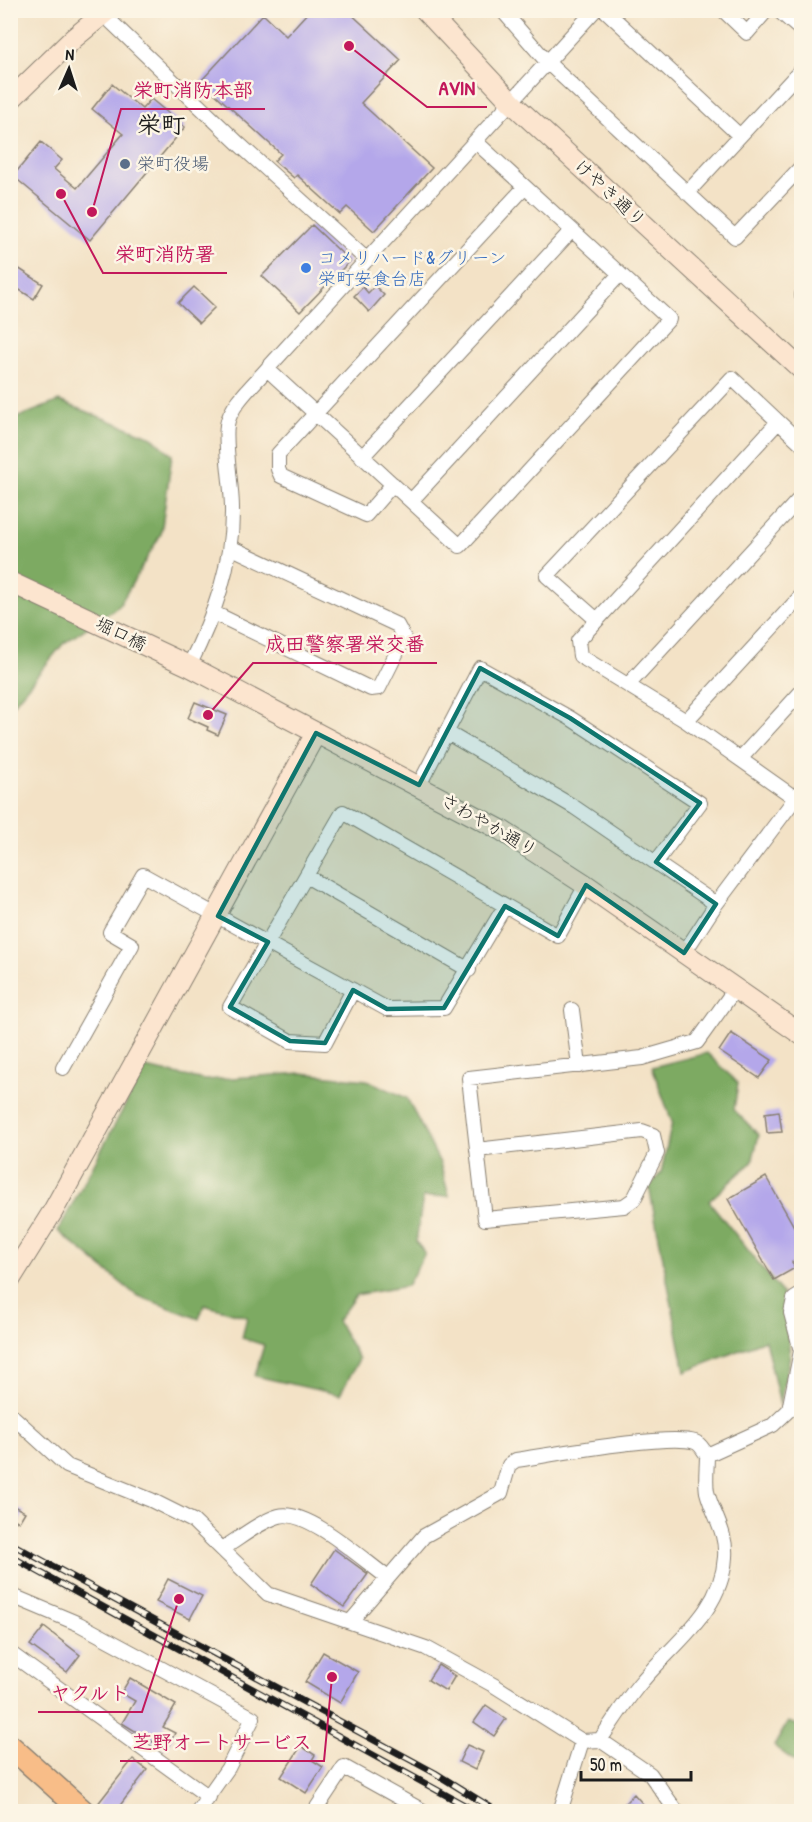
<svg xmlns="http://www.w3.org/2000/svg" width="812" height="1822" font-family="'Patrick Hand','Klee One',sans-serif">
	<style>
		.forest { fill: #7daa62; stroke: #4c633f; stroke-width: 1.5 }
		.building { fill: #b4a7ea }
		.lines { fill: none; stroke-linecap: round; stroke-linejoin: round }
		.street-casing { stroke: #887f71; stroke-width: 16 }
		.secondary-casing { stroke: #887f71; stroke-width: 22 }
		.primary-casing { stroke: #887f71; stroke-width: 25 }
		.street { stroke: #fff; stroke-width: 14 }
		.secondary { stroke: #fce5cf; stroke-width: 20 }
		.primary { stroke: #f8bd88; stroke-width: 22 }
		.rail-casing { stroke: #1c1c1c; stroke-width: 7 }
		.rail { stroke: #fcf5e5; stroke-width: 4.5; stroke-dasharray: 14; stroke-linecap: butt }
		.marked { fill: #0f766e; fill-opacity: 0.2; stroke: #0f766e; stroke-width: 4.5; stroke-linejoin: round }
		.service-dot { fill: #5c6f8a; stroke: #fcf5e5; stroke-width: 2 }
		.shop-dot { fill: #3f7fe0; stroke: #fcf5e5; stroke-width: 2 }
		.labels { text-anchor: middle; stroke-width: 5; stroke-linejoin: round; paint-order: stroke }
		.service-label { font-size: 18px; fill: #4e5e75; stroke: #fcf5e5; text-anchor: start }
		.street-label { font-size: 18px; fill: #1c1c1c; stroke: #fcf5e5 }
		.shop-label { font-size: 18px; fill: #366cbe; stroke: #fcf5e5; text-anchor: start }
		.district-label { font-size: 24px; font-weight: bold; fill: #1c1c1c; stroke: #fcf5e5 }
		.leader { fill: none; stroke: #c2185b; stroke-width: 2 }
		.callout-dot { fill: #c2185b; stroke: #fcf5e5; stroke-width: 2 }
		.callout-label { font-size: 20px; text-anchor: middle; font-weight: bold; fill: #c2185b; stroke: #fcf5e5; stroke-width: 5; stroke-linejoin: round; paint-order: stroke }
	</style>
	<rect width="100%" height="100%" fill="#fcf5e5"/>
	<filter id="ink" filterUnits="userSpaceOnUse"><feTurbulence type="fractalNoise" baseFrequency=".0167" numOctaves="2"/><feDisplacementMap in="SourceGraphic" scale="12" xChannelSelector="R" yChannelSelector="G"/><feConvolveMatrix kernelMatrix="1 2 1 2 8 2 1 2 1" color-interpolation-filters="sRGB"/></filter>
	<filter id="wash" filterUnits="userSpaceOnUse"><feTurbulence type="fractalNoise" baseFrequency=".008" numOctaves="4" result="noise"/><feDisplacementMap in="SourceGraphic" scale="24" xChannelSelector="R" yChannelSelector="G"/><feGaussianBlur stdDeviation="1.35" result="paint"/><feColorMatrix in="noise" values="0 0 0 0 0 0 0 0 0 0 0 0 0 0 0 0 0 1.4 0 .05"/><feComposite in="paint" operator="in"/></filter>
	<g filter="url(#wash)">
		<rect width="100%" height="100%" fill="#f3e2c6"/>
		<path class="forest" d="M59,401L152,437L172,455L161,534L119,606L63,644L11,707V420Z
			M707,1053L738,1083L734,1110L759,1135L752,1162L709,1201L783,1294L790,1355L780,1405L765,1340L685,1372L649,1187L661,1173L672,1122L652,1067Z
			M145,1068L205,1080L302,1073L367,1080L407,1098L440,1163L449,1196L423,1197L416,1242L425,1253L407,1286L356,1295L337,1321L359,1359L340,1395L255,1376L264,1345L242,1338L247,1317L204,1305L199,1319L136,1295L58,1231Z
			M788,1722L801,1726V1766L774,1746Z"/>
		<g id="blocks">
			<path class="building" d="M310,10H330L335,15L340,10H347L401,60L361,103L432,168L374,231L347,207L340,214L297,175L294,178L274,161L281,154L201,81L263,14L286,36Z
				M112,84L142,109L151,99L185,127L90,240L13,176L41,142L62,160L54,169L77,188L123,134L92,109Z
				M312,225L350,261L300,312L262,276Z
				M10,263L43,284L34,299L10,284Z
				M375,286L384,295L369,312L354,296L363,287L368,293Z
				M194,287L215,307L199,323L178,303Z
				M195,702L227,715L218,735L207,730L208,727L188,718Z
				M731,1033L772,1060L759,1078L719,1051Z
				M779,1111L782,1132L767,1133L765,1113Z
				M766,1177L801,1239V1257L792,1262L795,1268L774,1280L728,1199Z
				M10,1504L25,1512L19,1522L10,1517Z
				M334,1549L368,1574L344,1607L311,1584Z
				M168,1579L202,1596L190,1619L156,1602Z
				M44,1627L80,1655L67,1672L30,1645Z
				M323,1652L358,1672L340,1703L305,1682Z
				M438,1665L455,1676L446,1691L428,1680Z
				M130,1678L176,1705L163,1727L175,1733L166,1750L122,1723L135,1701L121,1693Z
				M486,1705L506,1719L494,1736L474,1722Z
				M467,1745L483,1752L475,1770L459,1762Z
				M301,1746L315,1755L312,1760L323,1767L306,1793L281,1777Z
				M133,1759L147,1770L115,1812H105L97,1805Z
				M634,1794L650,1812H616Z"/>
		</g>
	</g>
	<g filter="url(#ink)">
		<use href="#blocks" fill-opacity="0" stroke="#887f71" stroke-width="1.5"/>
		<g class="lines">
			<g class="street-casing">
				<path id="street" d="M502,10L548,63L735,237L802,166
					M605,10L740,136
					M723,10L747,33L767,10
					M778,10L802,31
					M103,14L239,144L367,260
					M687,193L802,69
					M802,295V296
					M267,369L460,546L669,319L476,142
					M778,422L578,641L580,656L686,721L795,798
					M362,457L572,230
					M393,484L366,515L281,476L278,469V454L525,187
					M411,501L620,274
					M214,613L371,689L379,688L404,638L397,625L230,547
					M597,620L547,576L732,378L802,444
					M189,666C214,616 233,565 232,508C232,486 224,445 227,425C230,405 254,384 267,369L595,10
					M628,685L802,496
					M686,721L802,595
					M446,732L574,807L716,904
					M740,759L802,691
					M419,785L480,668L570,718L700,803L656,862
					M306,876L469,970
					M684,953L716,904L800,792
					M353,990L325,1043L290,1041L230,1007L343,812L558,936L586,885
					M572,1010L579,1066
					M63,1068L132,945L110,932L143,875L387,1009L444,1008L505,906
					M477,1150L642,1131L653,1135L657,1153L634,1199L624,1206L485,1219L469,1078L642,1058L697,1042L735,989
					M10,1414L67,1466L151,1500L193,1521L268,1594L426,1648L495,1686L582,1741L600,1740L650,1774L677,1812
					M222,1549C240,1538 259,1522 279,1516C307,1508 364,1561 387,1577
					M10,1595L79,1624L253,1718L228,1768L197,1812
					M351,1621L424,1536L501,1493L509,1465L516,1460C550,1455 668,1433 695,1442C701,1444 703,1450 707,1455
					M10,1653L209,1797
					M600,1740C614,1720 627,1698 643,1680C675,1642 722,1611 725,1557C727,1532 713,1515 707,1492C705,1481 707,1467 707,1455L773,1425L789,1410L801,1351L791,1313L794,1299L802,1294
					M314,1812L344,1767L425,1812
					M560,1812L582,1741"/>
			</g>
			<g class="secondary-casing">
				<path id="secondary" d="M425,10L512,103L802,370
					M10,100L74,38L108,10
					M10,582L189,666L501,830L586,885L802,1035
					M10,1280L53,1211L316,733"/>
			</g>
			<g class="primary-casing">
				<path id="primary" d="M10,1746L84,1812"/>
			</g>
			<use href="#street" class="street"/>
			<use href="#secondary" class="secondary"/>
			<use href="#primary" class="primary"/>
			<g class="rail-casing">
				<path id="rail" d="M10,1543L435,1773L498,1812
					M10,1556L477,1812"/>
			</g>
			<use href="#rail" class="rail"/>
		</g>
	</g>
	<path class="marked" d="M480,668L570,718L700,803L656,862L716,904L684,953L586,885L558,936L505,906L444,1008L387,1009L353,990L325,1043L290,1041L230,1007L268,942L218,916L316,733L419,785Z"/>
	<circle class="service-dot" cx="125" cy="164" r="6"/>
	<circle class="shop-dot" cx="306" cy="268" r="6"/>
	<g class="labels">
		<g class="service-label">
			<text x="137" y="170">栄町役場</text>
		</g>
		<g class="street-label">
			<text transform="translate(610 193) rotate(43)" y="6">けやき通り</text>
			<text transform="translate(121 634) rotate(26)" y="6">堀口橋</text>
			<text transform="translate(489 825) rotate(30)" y="6">さわやか通り</text>
		</g>
		<g class="shop-label">
			<text x="318" y="264">コメリハード&amp;グリーン<tspan x="318" dy="21">栄町安食台店</tspan></text>
		</g>
		<g class="district-label">
			<text x="161" y="133">栄町</text>
		</g>
	</g>
	<path class="leader" d="M349 46L427 107H487M92 212L121 109H265M61 194L103 273H227M208 715L253 663H437M179 1599L142 1712H38M332 1677L324 1761H120"/>
	<g class="callout-dot">
		<circle cx="349" cy="46" r="6"/>
		<circle cx="92" cy="212" r="6"/>
		<circle cx="61" cy="194" r="6"/>
		<circle cx="208" cy="715" r="6"/>
		<circle cx="179" cy="1599" r="6"/>
		<circle cx="332" cy="1677" r="6"/>
	</g>
	<g class="callout-label">
		<text x="457" y="95">AVIN</text>
		<text x="193" y="97">栄町消防本部</text>
		<text x="165" y="261">栄町消防署</text>
		<text x="345" y="651">成田警察署栄交番</text>
		<text x="90" y="1700">ヤクルト</text>
		<text x="222" y="1749">芝野オートサービス</text>
	</g>
	<rect width="812" height="1822" fill="none" stroke="#fcf5e5" stroke-width="36"/>
	<g transform="translate(69 69) rotate(3)" stroke="#fcf5e5" stroke-width="4.5" paint-order="stroke">
	<path d="M0-4.5L10 22L0 15L-10 22Z" fill="#1c1c1c"/>
	<text y="-9" font-size="16" font-weight="bold" text-anchor="middle" fill="#1c1c1c">N</text>
	</g>
	<path d="M581 1771v9h110v-9" fill="none" stroke="#1c1c1c" stroke-width="3"/>
	<text x="590" y="1771" font-size="18" fill="#1c1c1c" stroke="#fcf5e5" stroke-width="4.5" paint-order="stroke">50 m</text>
</svg>
